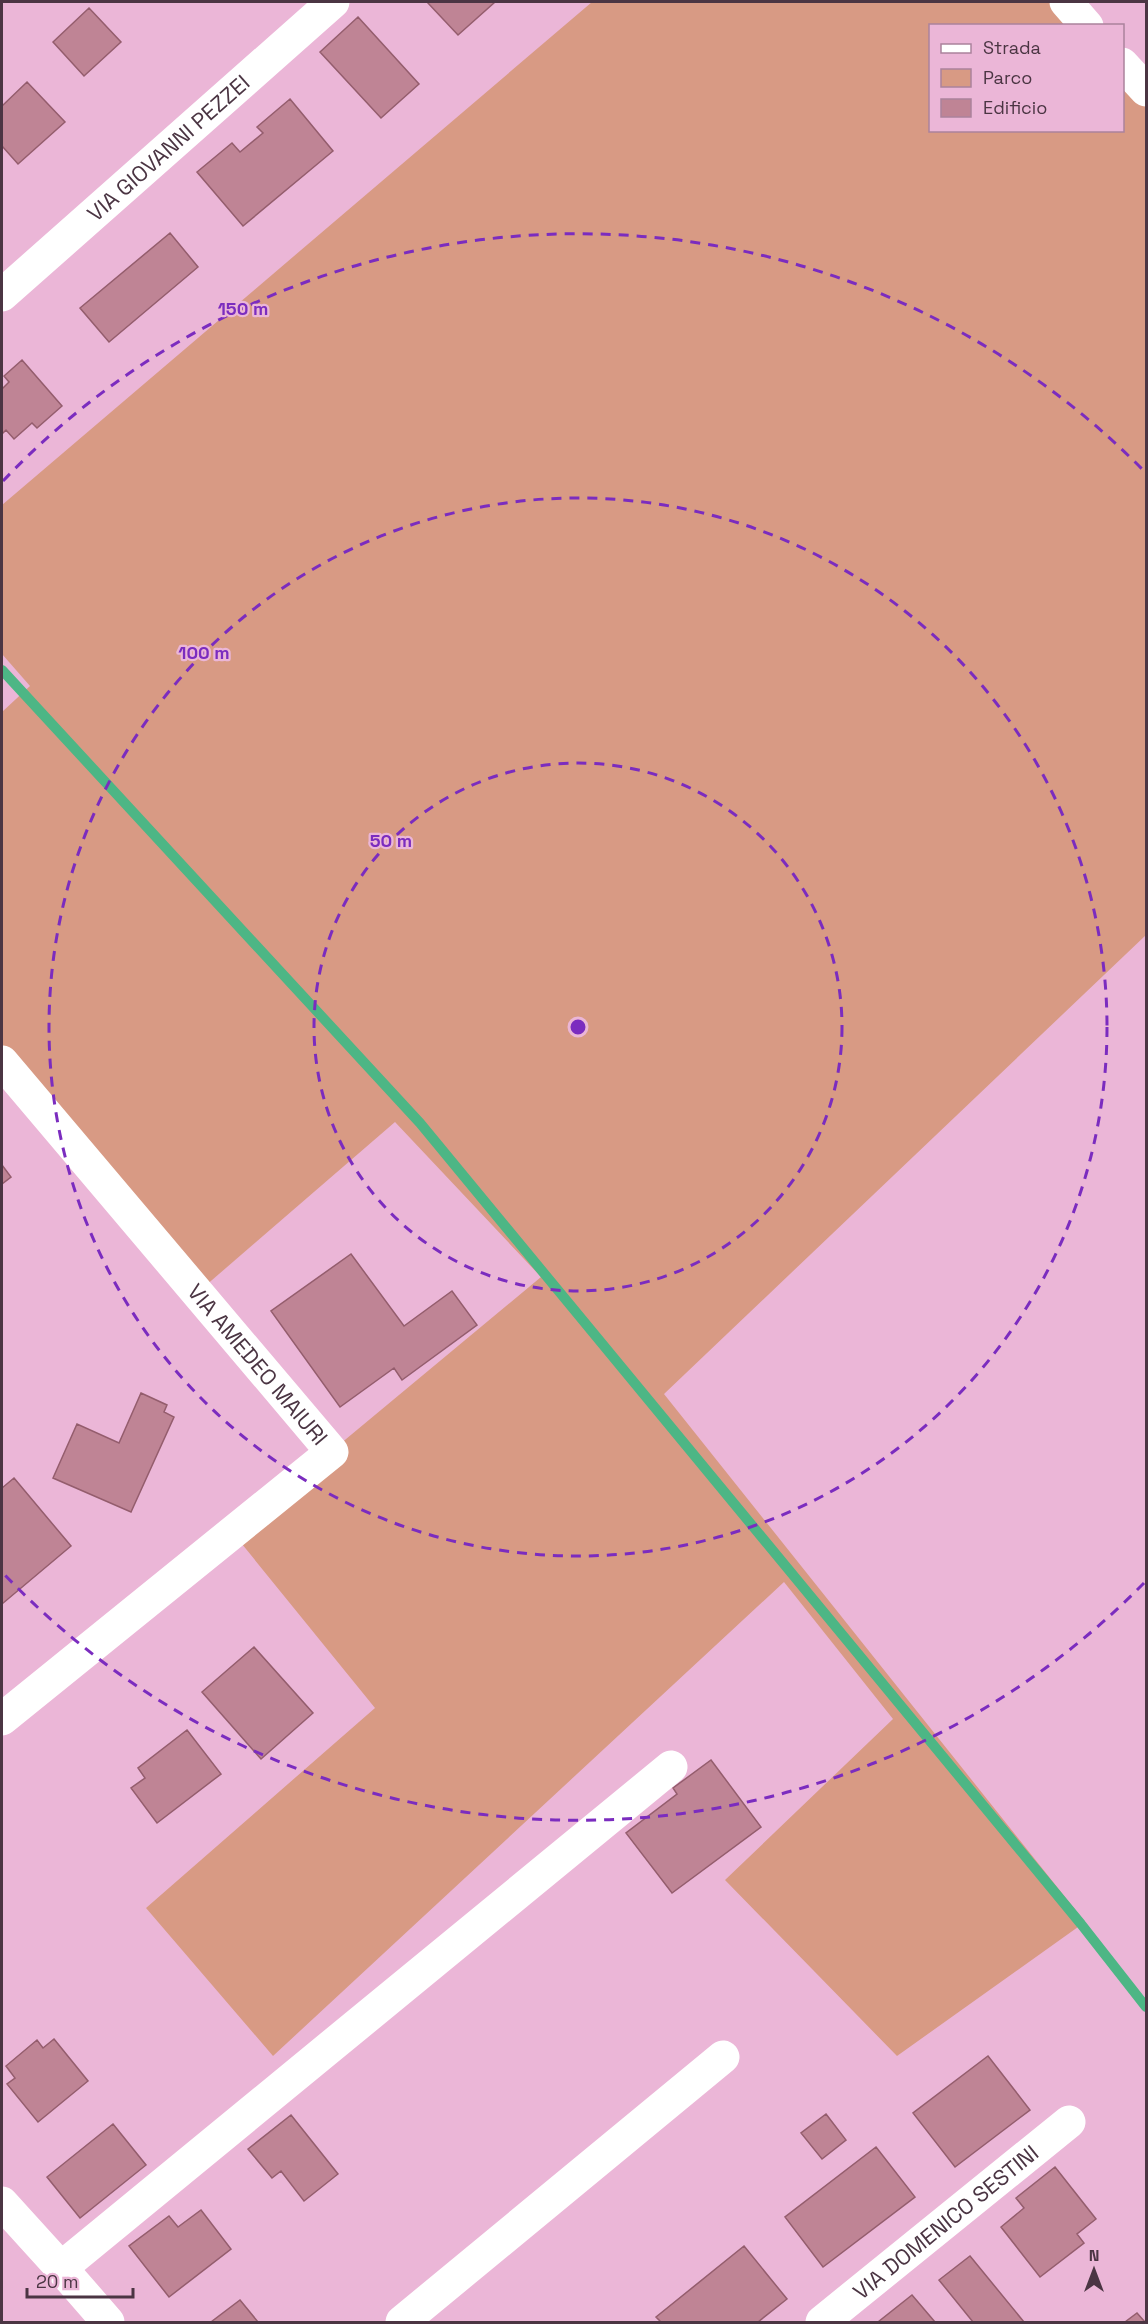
<svg xmlns="http://www.w3.org/2000/svg" width="1148" height="2324" font-family="'Space Grotesk',sans-serif">
	<style>
		.green { fill: #d89a84 }
		.lines { fill: none; stroke-linecap: round; stroke-linejoin: round }
		.stream { stroke: #4db685; stroke-width: 10 }
		.building { fill: #bf8495; stroke: #945d6d; stroke-width: 1.5 }
		.minor { stroke: #fff; stroke-width: 33 }
		.ring { fill: none; stroke: #7b2cbf; stroke-width: 3; stroke-dasharray: 10 8 }
		.labels { text-anchor: middle; stroke-width: 4.5; stroke-linejoin: round; paint-order: stroke }
		.street-label { font-size: 22px; fill: #4b3543; stroke: #ebb6d7 }
		.centre { fill: #7b2cbf; stroke: #ebb6d7; stroke-width: 3 }
		.ring-label { font-size: 18px; text-anchor: middle; font-weight: bold; fill: #7b2cbf; stroke: #ebb6d7; stroke-width: 4.5; stroke-linejoin: round; paint-order: stroke }
	</style>
	<rect width="100%" height="100%" fill="#ebb6d7"/>
	<path class="green" d="M592,2H1066L1087,25L930,26V130H1122L1123,64L1146,90V935L664,1394L1085,1922L897,2056L725,1880L893,1719L784,1582L273,2056L146,1908L375,1708L233,1533L541,1277L395,1122L197,1293L2,1062V712L30,686L2,654V505Z"/>
	<g class="lines">
		<path class="stream" d="M2,670L420,1123L1081,1924L1146,2007"/>
	</g>
	<path class="building" d="M427,2H495L458,35Z
		M89,8L121,42L84,76L53,42Z
		M358,17L419,84L381,118L320,52Z
		M27,82L65,122L18,164L2,146V106Z
		M290,99L333,151L243,226L197,172L232,143L240,152L263,133L257,127Z
		M170,233L198,267L109,342L80,308Z
		M22,360L62,406L37,428L32,423L14,439L6,430L2,434V389L9,382L4,376Z
		M2,1165L11,1177L2,1184Z
		M351,1254L404,1326L452,1291L477,1325L402,1380L394,1368L340,1407L271,1311Z
		M141,1393L167,1405L164,1412L174,1417L131,1512L53,1478L77,1424L119,1443Z
		M14,1478L71,1546L2,1604V1488Z
		M254,1647L313,1713L261,1759L202,1692Z
		M187,1730L221,1774L157,1823L131,1788L145,1778L138,1768Z
		M711,1760L761,1827L672,1893L626,1833L677,1794L673,1788Z
		M54,2039L88,2081L38,2122L7,2084L15,2078L6,2066L37,2040L43,2048Z
		M988,2056L1030,2110L955,2167L913,2113Z
		M826,2114L846,2140L822,2159L801,2133Z
		M291,2115L338,2174L304,2201L281,2171L272,2178L248,2149Z
		M113,2124L146,2165L80,2218L47,2177Z
		M876,2147L915,2197L823,2267L785,2217Z
		M1055,2167L1096,2219L1077,2234L1084,2243L1040,2277L1001,2227L1024,2208L1016,2198Z
		M201,2210L231,2249L169,2297L129,2246L169,2216L178,2227Z
		M744,2246L787,2299L758,2322H661L656,2317Z
		M970,2256L1024,2322H973L939,2280Z
		M912,2295L935,2322H878Z
		M240,2300L258,2322H211Z
		M1137,2313L1145,2322H1125Z"/>
	<g class="lines">
		<g class="minor">
			<path d="M1066,2L1087,26"/>
			<path d="M1122,64L1146,90"/>
			<path id="s1" d="M2,295L333,2"/>
			<path id="s2" d="M2,1062L332,1452L2,1719"/>
			<path d="M2,2203L61,2268L108,2322"/>
			<path d="M61,2268L671,1767"/>
			<path d="M402,2322L723,2057"/>
			<path id="s3" d="M822,2322L1069,2122"/>
		</g>
	</g>
	<g class="ring">
		<circle cx="578" cy="1027" r="264"/>
		<circle cx="578" cy="1027" r="529"/>
		<path d="M1144 1583A793 793 0 0 1 3 1573M3 481A793 793 0 0 1 1144 471"/>
	</g>
	<g class="labels">
		<g class="street-label">
			<text dy="8" stroke="none"><textPath href="#s1" startOffset="222">VIA GIOVANNI PEZZEI</textPath></text>
			<text dy="8" stroke="none"><textPath href="#s2" startOffset="396">VIA AMEDEO MAIURI</textPath></text>
			<text dy="8" stroke="none"><textPath href="#s3" startOffset="159">VIA DOMENICO SESTINI</textPath></text>
		</g>
	</g>
	<circle cx="578" cy="1027" r="9" class="centre"/>
	<g class="ring-label">
		<text x="243" y="315">150 m</text>
		<text x="204" y="659">100 m</text>
		<text x="391" y="847">50 m</text>
	</g>
	<rect width="1148" height="2324" fill="none" stroke="#4b3543" stroke-width="6"/>
	<rect x="929" y="24" width="195" height="108" fill="#ebb6d7" stroke="#ab829c" stroke-width="1.5"/>
	<rect x="941" y="44" width="30" height="9" fill="#ffffff" stroke="#ab829c" stroke-width="1.5"/>
	<text x="983" y="54" font-size="18" fill="#4b3543">Strada</text>
	<rect x="941" y="69" width="30" height="18" fill="#d89a84" stroke="#ab829c" stroke-width="1.5"/>
	<text x="983" y="84" font-size="18" fill="#4b3543">Parco</text>
	<rect x="941" y="99" width="30" height="18" fill="#bf8495" stroke="#ab829c" stroke-width="1.5"/>
	<text x="983" y="114" font-size="18" fill="#4b3543">Edificio</text>
	<g transform="translate(1094 2270)" stroke="#ebb6d7" stroke-width="4.5" paint-order="stroke">
	<path d="M0-4.5L10 22L0 15L-10 22Z" fill="#4b3543"/>
	<text y="-9" font-size="16" font-weight="bold" text-anchor="middle" fill="#4b3543">N</text>
	</g>
	<path d="M27 2288v9h106v-9" fill="none" stroke="#4b3543" stroke-width="3"/>
	<text x="36" y="2288" font-size="18" fill="#4b3543" stroke="#ebb6d7" stroke-width="4.5" paint-order="stroke">20 m</text>
</svg>
